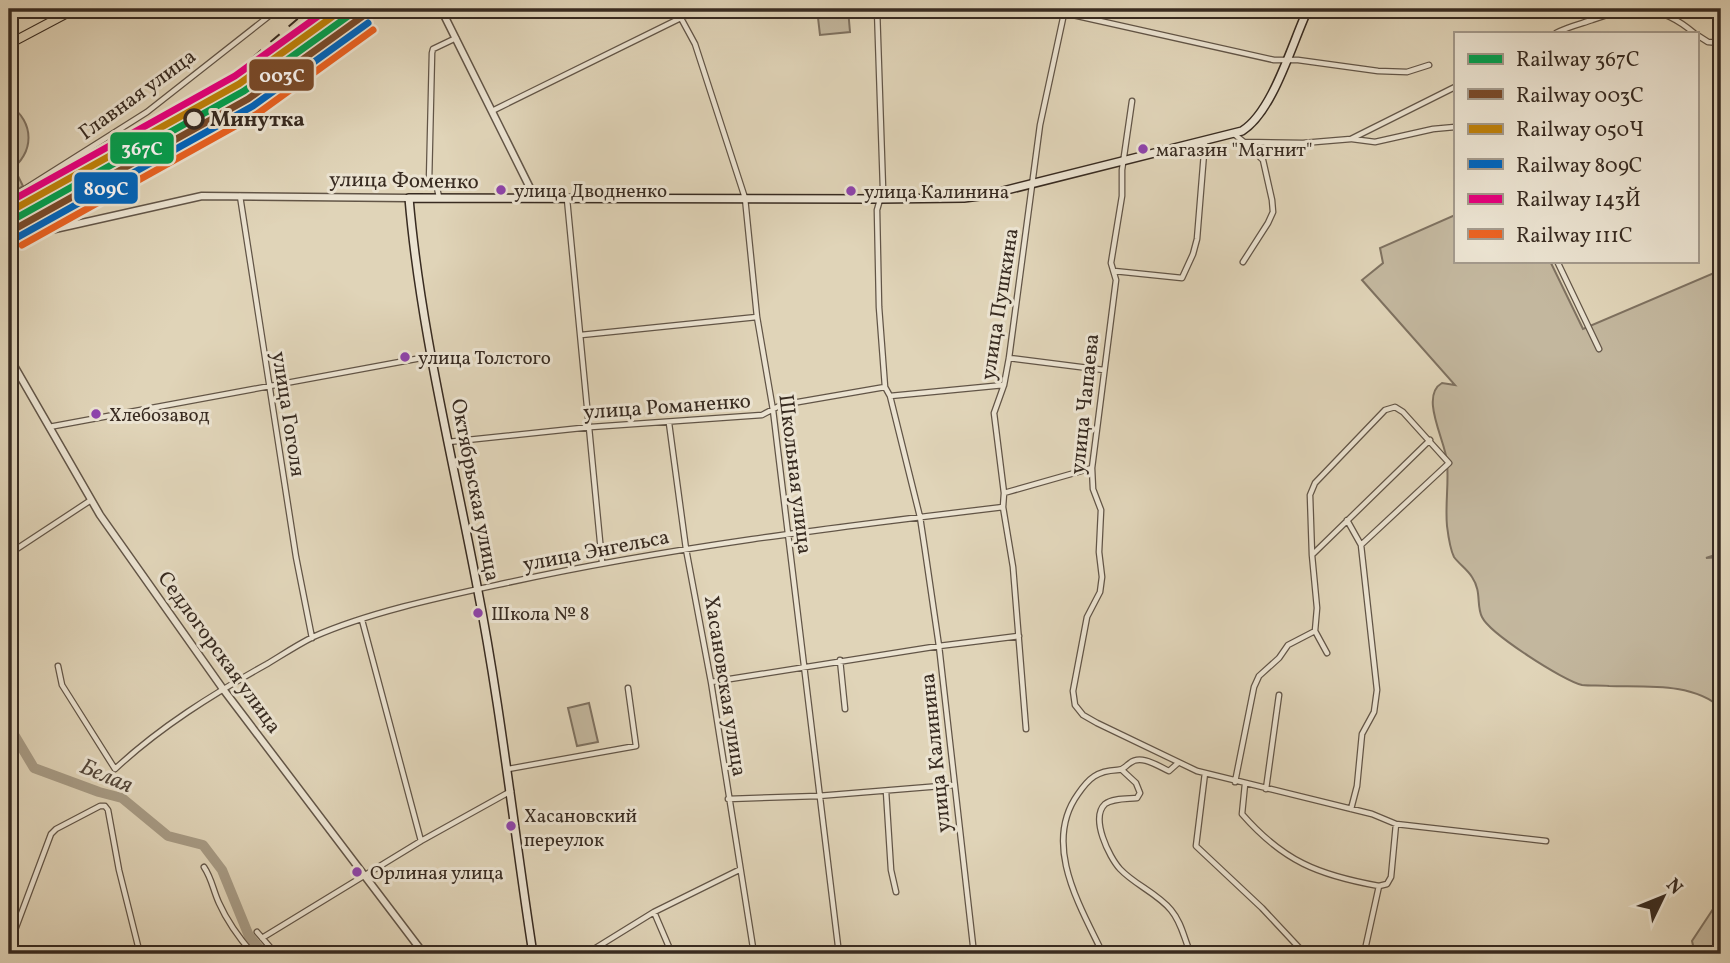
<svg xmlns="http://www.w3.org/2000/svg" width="1730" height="963" font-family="Vollkorn,serif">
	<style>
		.green { fill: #c3b79e; stroke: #7e7160; stroke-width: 2 }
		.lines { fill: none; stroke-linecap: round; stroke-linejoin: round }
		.river { stroke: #a79b85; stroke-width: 10 }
		.minor-casing { stroke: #625547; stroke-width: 7 }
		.tertiary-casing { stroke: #625547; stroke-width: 9 }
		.secondary-casing { stroke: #382b21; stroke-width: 10 }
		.primary-casing { stroke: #382b21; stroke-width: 10 }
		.minor { stroke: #ebe3d1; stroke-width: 4.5 }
		.tertiary { stroke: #ebe3d1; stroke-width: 6 }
		.secondary { stroke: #ebe3d1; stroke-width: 7 }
		.primary { stroke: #e0d4b8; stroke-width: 8 }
		.rail { stroke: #382b21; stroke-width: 2; stroke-dasharray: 12 12; stroke-linecap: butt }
		.rail-1-casing { stroke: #ebe3d1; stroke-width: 12 }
		.rail-2-casing { stroke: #ebe3d1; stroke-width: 12 }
		.rail-3-casing { stroke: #ebe3d1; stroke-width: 12 }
		.rail-4-casing { stroke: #ebe3d1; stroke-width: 12 }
		.rail-5-casing { stroke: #ebe3d1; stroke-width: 12 }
		.rail-6-casing { stroke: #ebe3d1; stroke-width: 12 }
		.rail-1 { stroke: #03a04f; stroke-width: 7 }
		.rail-2 { stroke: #7a4b2a; stroke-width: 7 }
		.rail-3 { stroke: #be810a; stroke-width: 7 }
		.rail-4 { stroke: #0065bd; stroke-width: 7 }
		.rail-5 { stroke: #e5007d; stroke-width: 7 }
		.rail-6 { stroke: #e96222; stroke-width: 7 }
		.stop-dot { fill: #ebe3d1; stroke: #382b21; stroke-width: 3.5 }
		.bus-dot { fill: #8e44ad; stroke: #ebe3d1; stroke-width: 2.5 }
		.labels { text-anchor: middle; stroke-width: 6; stroke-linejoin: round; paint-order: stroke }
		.bus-label { font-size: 19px; fill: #382b21; stroke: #ebe3d1; text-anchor: start }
		.street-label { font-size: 21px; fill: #382b21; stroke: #ebe3d1 }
		.stop-label { font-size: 21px; font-weight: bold; fill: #382b21; stroke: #ebe3d1; text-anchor: start }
		.water-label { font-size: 23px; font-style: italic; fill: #54473a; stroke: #ebe3d1 }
		.line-badge { stroke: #ebe3d1; stroke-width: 2.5 }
		.badge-label { font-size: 19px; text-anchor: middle; font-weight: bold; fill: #fff }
	</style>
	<rect width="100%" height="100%" fill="#e0d4b8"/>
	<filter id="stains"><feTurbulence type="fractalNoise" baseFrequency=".00286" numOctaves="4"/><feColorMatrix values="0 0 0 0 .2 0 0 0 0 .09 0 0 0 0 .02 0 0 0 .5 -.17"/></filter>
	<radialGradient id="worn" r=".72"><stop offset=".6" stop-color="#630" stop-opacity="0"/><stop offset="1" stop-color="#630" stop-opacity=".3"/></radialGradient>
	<path class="green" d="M817,9H848L850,32L820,35Z
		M9,105C35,121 35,154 9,171Z
		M16,172L23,186L9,194V176Z
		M1455,215V261H1550L1583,329L1721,270V553L1706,558L1721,557V708C1693,682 1645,687 1609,686C1601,685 1591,686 1582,685C1564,681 1490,634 1482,617C1476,605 1482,592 1472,577C1467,569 1459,564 1454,557C1450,549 1448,534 1447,526C1445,505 1449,483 1447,462C1446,442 1419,396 1442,383L1455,385L1362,280L1383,263L1380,248Z
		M589,703L598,742L577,746L568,708Z
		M1721,897V953L1695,954L1692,941Z"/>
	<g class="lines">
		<path class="river" d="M9,726L34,768L99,792L122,798L168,836L203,845L222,870L249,936L264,954"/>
		<g class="minor-casing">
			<path id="minor" d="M676,9L695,44L745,198L757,317L773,410L839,954
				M877,9L883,189L877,210L879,307L885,387L890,396L920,517L925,550L939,646L974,954
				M1034,9L1064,13L1274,60H1298L1378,71L1407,72L1429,65
				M1556,33C1567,27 1580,24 1592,20C1633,5 1660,4 1694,33
				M1697,35L1708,42L1721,43
				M1132,101L1122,170V196L1111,263L1116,280L1092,468L1093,489L1101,510L1099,552L1102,577L1100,592L1087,617L1073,691L1075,705L1083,715L1097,723L1197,771L1372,814L1396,824L1546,841
				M492,111L699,9
				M1234,134L1244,142L1303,143L1351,139L1455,87
				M1352,139L1375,142L1433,129L1455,127
				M240,196L296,557L312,638
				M439,197L437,188L429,182L432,53L433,49L456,38
				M9,199L147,112L278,9
				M567,199L602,562
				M1557,261L1599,349
				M1243,262L1268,223L1273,212L1272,200L1263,160L1244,142
				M1114,271L1182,278L1193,254L1197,239L1205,141
				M581,335L757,317
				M1009,358L1104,370
				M890,396L1004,385
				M669,423L686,549L711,682L754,954
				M49,427L432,356
				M448,442L591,427L762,415L781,405L885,387
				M1004,493L1092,468
				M1347,520L1361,545L1377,690L1374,712L1362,734L1357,786L1351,809
				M1361,545L1449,463L1403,412L1395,407L1385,410L1315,483L1310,495L1312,555L1430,440
				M9,554L91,500
				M1312,555L1317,608L1315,631L1327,653
				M362,620L421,841
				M840,660L845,709
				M58,666L62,685L115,769C160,727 213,694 267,664C282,655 297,645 313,637C369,612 446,596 506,583C670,547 837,527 1003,507
				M711,682L939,646L1019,636
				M1026,729L1013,567L1003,507L1004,493L994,413L1004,385L1009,358L1040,125L1065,9
				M508,769L636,746L628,688
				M1122,770L1136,783L1140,793L1137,798C1127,799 1113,798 1105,804C1090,818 1109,857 1120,869C1135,885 1157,893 1171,910C1182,923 1184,939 1191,954
				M1205,773L1196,846L1262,908L1305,954
				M1235,782L1254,687L1259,676L1279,658L1288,645L1315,631
				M1245,784L1242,814C1283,861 1318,875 1379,886
				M1266,789L1279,695
				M886,791L891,870L896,892
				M728,799L818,796L953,785
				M204,867C212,879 213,890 219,903C227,921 240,939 253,954
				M654,912L672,954
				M257,932L276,954
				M262,938L421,841L511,791
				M9,946L51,834L56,829L100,806H105L108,810L119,870L140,954
				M586,954L654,912L739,870
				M968,954L1013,951L1024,954
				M1103,954C1080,906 1042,844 1078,794C1089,778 1097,771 1117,770C1124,770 1124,767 1130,763C1141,754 1158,766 1169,771L1178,763
				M1364,954L1379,886L1387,884L1391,877L1396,824"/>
		</g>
		<g class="tertiary-casing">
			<path id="tertiary" d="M441,9L535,198
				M9,247L46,231L202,196L409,198
				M9,357L100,515L223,689L424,954"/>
		</g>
		<g class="secondary-casing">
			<path id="secondary" d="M533,954C514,832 501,708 477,586C453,459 420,328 409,198L880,199L964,198L987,195L1242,131C1273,112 1292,43 1308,9"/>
		</g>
		<g class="primary-casing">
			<path id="primary" d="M9,44L75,9"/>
		</g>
		<use href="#minor" class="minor"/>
		<use href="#tertiary" class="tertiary"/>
		<use href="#secondary" class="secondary"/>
		<use href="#primary" class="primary"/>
		<path class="rail" d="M9,211L201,98L231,76L309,9"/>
		<g class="rail-1-casing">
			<path id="rail-1" d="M9,222L244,91L358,9"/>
		</g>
		<g class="rail-2-casing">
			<path id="rail-2" d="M13,230L248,99L363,16"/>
		</g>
		<g class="rail-3-casing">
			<path id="rail-3" d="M9,212L239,84L343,9"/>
		</g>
		<g class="rail-4-casing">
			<path id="rail-4" d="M18,237L253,106L368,23"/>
		</g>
		<g class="rail-5-casing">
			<path id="rail-5" d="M9,202L235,76L328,9"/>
		</g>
		<g class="rail-6-casing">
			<path id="rail-6" d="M22,245L257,114L373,30"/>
		</g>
		<use href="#rail-1" class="rail-1"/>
		<use href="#rail-2" class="rail-2"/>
		<use href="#rail-3" class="rail-3"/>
		<use href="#rail-4" class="rail-4"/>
		<use href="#rail-5" class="rail-5"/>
		<use href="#rail-6" class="rail-6"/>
	</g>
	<circle class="stop-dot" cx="194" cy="119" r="9"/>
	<g class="bus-dot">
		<circle cx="1143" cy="149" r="6"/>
		<circle cx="501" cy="190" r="6"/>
		<circle cx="851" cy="191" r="6"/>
		<circle cx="405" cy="357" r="6"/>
		<circle cx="96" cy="414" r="6"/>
		<circle cx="478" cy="613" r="6"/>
		<circle cx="511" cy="826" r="6"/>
		<circle cx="357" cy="872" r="6"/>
	</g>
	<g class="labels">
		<g class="bus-label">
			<text x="1156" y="156">магазин "Магнит"</text>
			<text x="514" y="197">улица Дводненко</text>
			<text x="864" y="198">улица Калинина</text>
			<text x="418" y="364">улица Толстого</text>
			<text x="109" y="421">Хлебозавод</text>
			<text x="491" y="620">Школа № 8</text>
			<text x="524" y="822">Хасановский<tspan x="524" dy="24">переулок</tspan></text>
			<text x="370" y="879">Орлиная улица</text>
		</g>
		<g class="street-label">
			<text transform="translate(137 94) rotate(-36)" y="7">Главная улица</text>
			<text transform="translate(404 180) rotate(1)" y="7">улица Фоменко</text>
			<text transform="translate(999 304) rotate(-81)" y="7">улица Пушкина</text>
			<text transform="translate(1084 404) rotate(-84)" y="7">улица Чапаева</text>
			<text transform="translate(667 406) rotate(-4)" y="7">улица Романенко</text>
			<text transform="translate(289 414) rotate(81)" y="7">улица Гоголя</text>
			<text transform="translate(796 474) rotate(83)" y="7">Школьная улица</text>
			<text transform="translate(476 490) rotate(79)" y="7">Октябрьская улица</text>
			<text transform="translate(596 550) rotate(-11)" y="7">улица Энгельса</text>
			<text transform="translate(220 652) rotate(54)" y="7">Седлогорская улица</text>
			<text transform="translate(726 686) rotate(81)" y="7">Хасановская улица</text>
			<text transform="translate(935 753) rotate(-96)" y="7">улица Калинина</text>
		</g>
		<g class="stop-label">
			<text x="210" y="126">Минутка</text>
		</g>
		<g class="water-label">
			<text transform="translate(107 775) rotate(23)" y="8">Белая</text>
		</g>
	</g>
	<g class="line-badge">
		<rect x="248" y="58" width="67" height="34" rx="7" fill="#7a4b2a"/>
		<rect x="109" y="131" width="66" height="34" rx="7" fill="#03a04f"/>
		<rect x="73" y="171" width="66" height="34" rx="7" fill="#0065bd"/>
	</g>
	<g class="badge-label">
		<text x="282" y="82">003С</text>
		<text x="142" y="155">367С</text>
		<text x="106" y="195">809С</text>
	</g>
	<rect width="1730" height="963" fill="none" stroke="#e0d4b8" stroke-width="35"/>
	<rect x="10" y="10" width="1709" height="942" fill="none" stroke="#382b21" stroke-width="3.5"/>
	<rect x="18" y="18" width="1695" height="928" fill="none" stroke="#382b21" stroke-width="2"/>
	<rect x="1454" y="32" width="245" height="231" fill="#ebe3d1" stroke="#a3998b" stroke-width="2"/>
	<rect x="1468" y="54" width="35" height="10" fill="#03a04f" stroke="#a3998b" stroke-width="2"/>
	<text x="1516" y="66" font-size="21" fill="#382b21">Railway 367С</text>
	<rect x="1468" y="89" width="35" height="10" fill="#7a4b2a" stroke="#a3998b" stroke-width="2"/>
	<text x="1516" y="102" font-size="21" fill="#382b21">Railway 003С</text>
	<rect x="1468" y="124" width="35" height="10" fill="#be810a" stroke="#a3998b" stroke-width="2"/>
	<text x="1516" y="136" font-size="21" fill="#382b21">Railway 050Ч</text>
	<rect x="1468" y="159" width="35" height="10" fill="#0065bd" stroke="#a3998b" stroke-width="2"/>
	<text x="1516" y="172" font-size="21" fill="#382b21">Railway 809С</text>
	<rect x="1468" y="194" width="35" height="10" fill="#e5007d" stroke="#a3998b" stroke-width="2"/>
	<text x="1516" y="206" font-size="21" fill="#382b21">Railway 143Й</text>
	<rect x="1468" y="229" width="35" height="10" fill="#e96222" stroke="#a3998b" stroke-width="2"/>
	<text x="1516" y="242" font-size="21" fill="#382b21">Railway 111С</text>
	<g transform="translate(1663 897) rotate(47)" stroke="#ebe3d1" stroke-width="5" paint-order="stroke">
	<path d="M0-5L12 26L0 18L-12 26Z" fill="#382b21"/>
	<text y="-10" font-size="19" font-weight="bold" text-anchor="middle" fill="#382b21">N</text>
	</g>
	<rect width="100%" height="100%" filter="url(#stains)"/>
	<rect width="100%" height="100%" fill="url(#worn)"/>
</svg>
